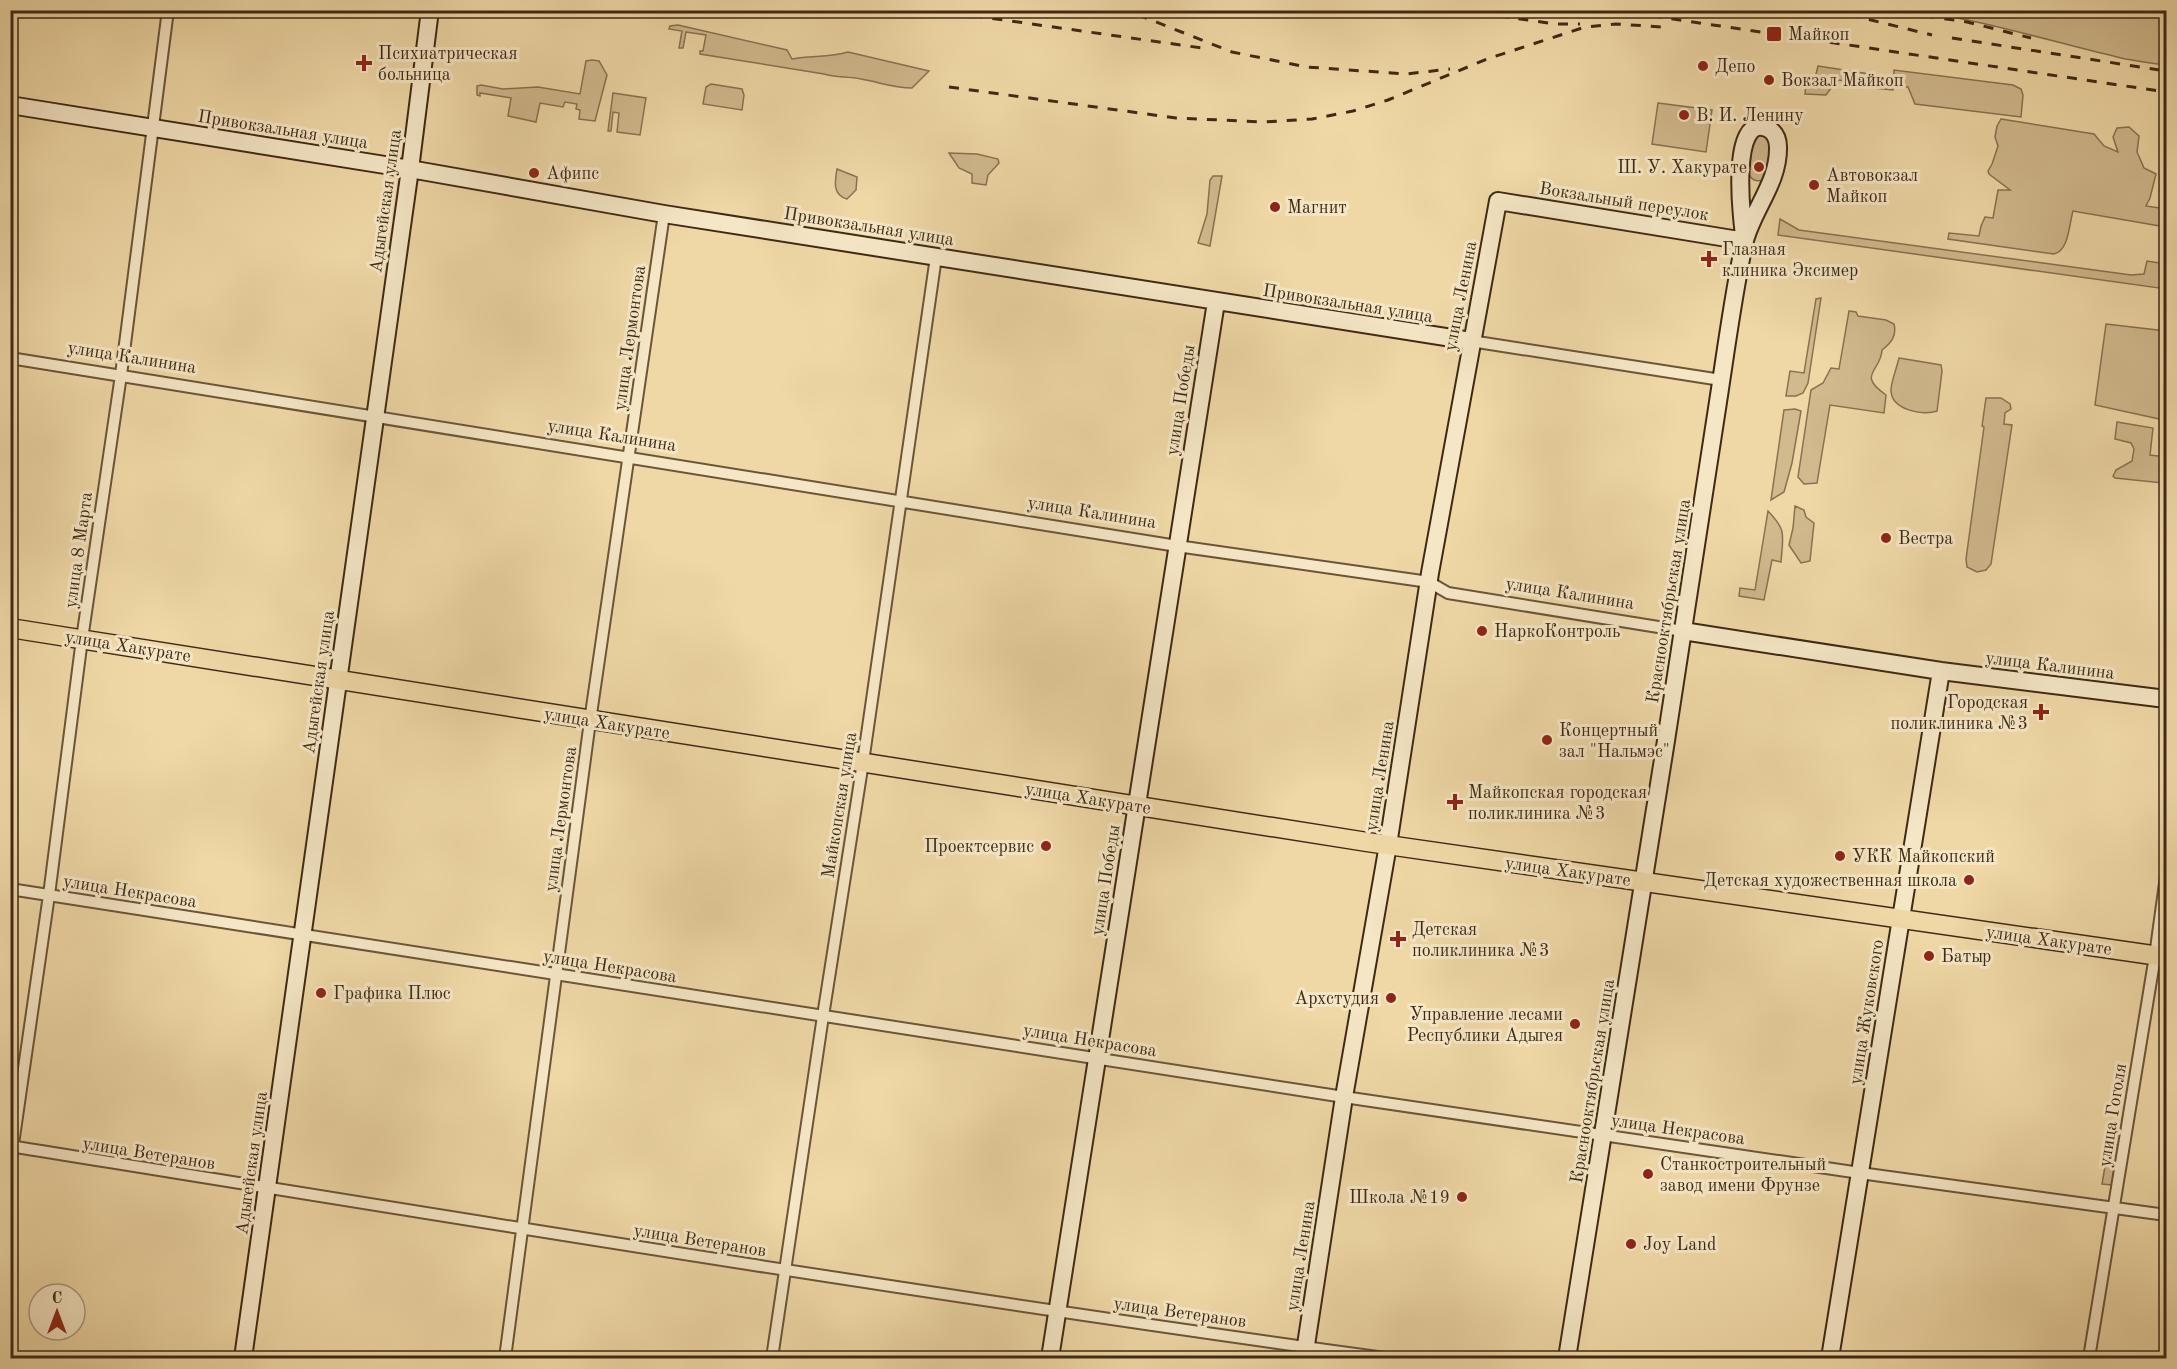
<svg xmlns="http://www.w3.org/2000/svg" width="2177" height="1369" font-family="'Old Standard TT',serif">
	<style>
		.green { fill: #d1ba8e; stroke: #887252; stroke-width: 1.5 }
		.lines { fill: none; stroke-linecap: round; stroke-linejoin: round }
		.street-casing { stroke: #6b553a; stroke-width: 14 }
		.secondary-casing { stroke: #3f2916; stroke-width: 20 }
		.primary-casing { stroke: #3f2916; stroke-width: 21 }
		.street { stroke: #f5e6c5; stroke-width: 10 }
		.secondary { stroke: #f5e6c5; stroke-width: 16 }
		.primary { stroke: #efd8a6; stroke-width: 18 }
		.rail { stroke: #3f2916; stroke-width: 3; stroke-dasharray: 10 10; stroke-linecap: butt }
		.poi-dot { fill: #8f2418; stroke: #f5e6c5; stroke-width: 2 }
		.labels { text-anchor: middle; stroke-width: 6; stroke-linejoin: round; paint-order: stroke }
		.poi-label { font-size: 18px; fill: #3f2916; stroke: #f5e6c5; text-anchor: start }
		.street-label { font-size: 18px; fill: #3f2916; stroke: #f5e6c5 }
	</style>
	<rect width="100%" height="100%" fill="#efd8a6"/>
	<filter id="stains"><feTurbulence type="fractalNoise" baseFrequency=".00333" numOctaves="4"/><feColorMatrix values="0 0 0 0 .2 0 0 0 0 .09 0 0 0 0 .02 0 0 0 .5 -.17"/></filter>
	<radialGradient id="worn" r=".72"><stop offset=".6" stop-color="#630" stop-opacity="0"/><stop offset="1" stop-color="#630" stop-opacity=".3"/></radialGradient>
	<path class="green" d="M1915,11H2166V65C2150,63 2133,61 2117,57C2049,41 1984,20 1915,11Z
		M678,25L787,50L792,59C811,55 829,58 848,52L929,71L912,88C893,88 879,82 861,79C848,76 836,78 824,74L700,54V51H703L706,35L686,32L683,48H679L682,31L669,29L670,26Z
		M592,60L599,61L607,75L595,121L579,119L580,110L576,109L577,104L565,102L563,107L540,103L536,122L508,116L511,98L480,93V96L477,95V86L481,85L503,89L538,87L580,94L586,61Z
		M1818,66L1889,77L1894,75V70L2013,85L2021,89L2023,95L2021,117L1915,104L1908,87L1894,86L1893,90L1845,85L1846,81L1838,80L1837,84H1834L1826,95L1805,94L1807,77L1815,78Z
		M711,84L742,89L744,95L742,110L703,104L706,87Z
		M613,93L646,98L640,135L617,132L619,113L613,112L611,131H608Z
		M1658,103L1712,110L1706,152L1652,144Z
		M2001,119L2094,134L2104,146L2118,152L2113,137L2117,128L2129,127L2139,136L2137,152L2144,168L2156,174L2150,198L2146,206L2166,209V227L2073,211C2069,224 2069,251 2054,254L1948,239L1949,233L1979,236L1981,226L1985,217L1993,218L1998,190H2010L1989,174L1988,171L1992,164L1998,146L1995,137L1997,126Z
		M1764,135L1771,141C1770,151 1771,166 1767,175C1763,184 1751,182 1749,173C1747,162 1751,144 1758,136Z
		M949,153L977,154L998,159L999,163L988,175L986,185L972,183V174L959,168Z
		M837,169L857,177L856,190L847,199C832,195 835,181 837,169Z
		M1213,176H1222L1210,246L1198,243L1207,214L1210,180Z
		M1780,219L1799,230L2131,275L2144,274L2147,261L2166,264V289L1778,235Z
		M1821,298L1808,383L1803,393L1796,396H1786L1790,371L1804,373L1816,299Z
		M1849,311L1856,312L1858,316L1886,320L1894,324C1897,336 1891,343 1882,350C1881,372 1856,374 1886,395L1884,413L1830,405L1817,483L1804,484L1798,477L1811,390L1823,383L1831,368L1839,369Z
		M2106,324L2166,331V404L2164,420L2095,405Z
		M1899,358L1941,365L1942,371L1937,411C1923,416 1891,410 1891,390C1891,382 1897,367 1899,358Z
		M1986,398H2001L2010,404L2011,409L2005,413L2004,424L2012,425L1991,564L1986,570L1977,572L1967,567L1966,559L1984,427L1982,426Z
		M1795,409L1801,411L1792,463L1784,492L1771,500L1784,410Z
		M2117,422L2153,428L2150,455L2166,457L2163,483L2115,478L2113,476L2116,470L2132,461L2134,449L2131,443L2115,439Z
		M1795,506L1804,510L1806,517L1814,523L1810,561L1801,563L1789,545L1793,528Z
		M1768,511C1787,531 1783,534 1781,562L1772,560L1764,600L1739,596L1740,588L1755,590Z
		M2109,1143L2118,1145L2112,1185L2102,1184Z"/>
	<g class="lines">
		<g class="street-casing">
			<path id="street" d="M1471,341L1721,380
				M10,358L1177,546L1429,582L1448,593L1683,631
				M10,889L1344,1097L1860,1173L2166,1215
				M10,1146C468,1220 926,1295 1385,1358
				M10,1165L49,895L82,639L121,375L168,10
				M505,1358L590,721L664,214
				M772,1358L823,1016L863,762L936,257
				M2089,1358L2155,956L2166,876"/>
		</g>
		<g class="secondary-casing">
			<path id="secondary" d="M10,105L410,169L664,214L1471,341
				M1683,631L1941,671L2166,699
				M243,1358L410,169L430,10
				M1050,1358L1216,302
				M1304,1358L1344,1097L1388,845L1430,573L1498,201L1745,241
				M1567,1358C1619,1040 1670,721 1718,402C1726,350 1733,296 1744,244C1752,210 1779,183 1778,147C1778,139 1775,133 1769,129C1728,109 1742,224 1745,241
				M1830,1358L1941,671"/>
		</g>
		<g class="primary-casing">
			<path id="primary" d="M10,628L1367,842L2166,957"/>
		</g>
		<use href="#street" class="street"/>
		<use href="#secondary" class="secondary"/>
		<use href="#primary" class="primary"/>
		<path class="rail" d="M933,10L1209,49
			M1118,10L1141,16L1232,52L1307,67L1406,74L1450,69
			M1459,10L1555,24H1580
			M1612,10L2166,92
			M1830,10L1932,35
			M1885,10L1967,22L2031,38
			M1952,38L2166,71
			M949,87L1176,118L1264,122L1312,119L1353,111L1388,100L1487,59L1585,27L1616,24L1662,27"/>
	</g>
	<g class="poi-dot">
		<rect x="1766" y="26" width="16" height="16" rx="3"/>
		<path d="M361 54h6v6h6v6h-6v6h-6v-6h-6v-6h6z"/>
		<circle cx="1703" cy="66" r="6"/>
		<circle cx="1769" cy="80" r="6"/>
		<circle cx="1684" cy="115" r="6"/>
		<circle cx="1759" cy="167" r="6"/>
		<circle cx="534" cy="173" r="6"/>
		<circle cx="1814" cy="185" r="6"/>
		<circle cx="1275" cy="207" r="6"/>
		<path d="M1706 250h6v6h6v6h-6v6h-6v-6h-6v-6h6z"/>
		<circle cx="1886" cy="538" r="6"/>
		<circle cx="1482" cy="631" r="6"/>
		<path d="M2038 703h6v6h6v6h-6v6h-6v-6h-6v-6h6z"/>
		<circle cx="1547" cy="740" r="6"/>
		<path d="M1452 793h6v6h6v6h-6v6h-6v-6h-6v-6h6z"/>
		<circle cx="1046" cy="846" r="6"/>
		<circle cx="1840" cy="856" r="6"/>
		<circle cx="1969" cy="880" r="6"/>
		<path d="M1395 930h6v6h6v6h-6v6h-6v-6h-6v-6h6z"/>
		<circle cx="1929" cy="956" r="6"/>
		<circle cx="321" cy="993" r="6"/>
		<circle cx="1391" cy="998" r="6"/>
		<circle cx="1575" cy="1024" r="6"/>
		<circle cx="1648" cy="1174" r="6"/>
		<circle cx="1462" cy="1197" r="6"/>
		<circle cx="1631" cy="1244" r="6"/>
	</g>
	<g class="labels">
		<g class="poi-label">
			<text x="1788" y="40">Майкоп</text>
			<text x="378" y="59">Психиатрическая<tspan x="378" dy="21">больница</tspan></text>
			<text x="1715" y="72">Депо</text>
			<text x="1781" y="86">Вокзал Майкоп</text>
			<text x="1696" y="121">В. И. Ленину</text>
			<text x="1747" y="173" text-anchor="end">Ш. У. Хакурате</text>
			<text x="546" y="179">Афипс</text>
			<text x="1826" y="181">Автовокзал<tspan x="1826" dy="21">Майкоп</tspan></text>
			<text x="1287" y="213">Магнит</text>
			<text x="1722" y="255">Глазная<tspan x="1722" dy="21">клиника Эксимер</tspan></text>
			<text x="1898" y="544">Вестра</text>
			<text x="1494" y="637">НаркоКонтроль</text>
			<text x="2028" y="708" text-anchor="end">Городская<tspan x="2028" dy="21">поликлиника №3</tspan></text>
			<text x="1559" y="736">Концертный<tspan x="1559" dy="21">зал "Нальмэс"</tspan></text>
			<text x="1468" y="798">Майкопская городская<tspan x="1468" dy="21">поликлиника №3</tspan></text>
			<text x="1034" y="852" text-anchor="end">Проектсервис</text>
			<text x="1852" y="862">УКК Майкопский</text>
			<text x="1957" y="886" text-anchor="end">Детская художественная школа</text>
			<text x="1412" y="935">Детская<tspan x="1412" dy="21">поликлиника №3</tspan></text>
			<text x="1941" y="962">Батыр</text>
			<text x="333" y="999">Графика Плюс</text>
			<text x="1379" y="1004" text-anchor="end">Архстудия</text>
			<text x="1563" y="1020" text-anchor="end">Управление лесами<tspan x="1563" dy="21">Республики Адыгея</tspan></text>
			<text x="1660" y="1170">Станкостроительный<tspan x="1660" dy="21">завод имени Фрунзе</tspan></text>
			<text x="1450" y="1203" text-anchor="end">Школа №19</text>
			<text x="1643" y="1250">Joy Land</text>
		</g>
		<g class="street-label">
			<text transform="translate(283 129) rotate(9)" y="6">Привокзальная улица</text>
			<text transform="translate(385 201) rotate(-82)" y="6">Адыгейская улица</text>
			<text transform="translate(1624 201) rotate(9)" y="6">Вокзальный переулок</text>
			<text transform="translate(869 226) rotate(9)" y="6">Привокзальная улица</text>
			<text transform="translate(1460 296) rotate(-79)" y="6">улица Ленина</text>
			<text transform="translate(1348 303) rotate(9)" y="6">Привокзальная улица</text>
			<text transform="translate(629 338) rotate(-82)" y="6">улица Лермонтова</text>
			<text transform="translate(132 357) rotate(9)" y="6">улица Калинина</text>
			<text transform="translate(1180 400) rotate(-81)" y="6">улица Победы</text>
			<text transform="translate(612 435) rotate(9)" y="6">улица Калинина</text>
			<text transform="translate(1092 512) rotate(9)" y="6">улица Калинина</text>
			<text transform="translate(78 550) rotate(-82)" y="6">улица 8 Марта</text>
			<text transform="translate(1570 593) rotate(9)" y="6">улица Калинина</text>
			<text transform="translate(1668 601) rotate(-81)" y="6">Краснооктябрьская улица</text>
			<text transform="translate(128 646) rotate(9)" y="6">улица Хакурате</text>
			<text transform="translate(2050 665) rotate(7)" y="6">улица Калинина</text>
			<text transform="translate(318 682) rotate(-82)" y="6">Адыгейская улица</text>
			<text transform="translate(607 723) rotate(9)" y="6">улица Хакурате</text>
			<text transform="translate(1379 776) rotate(-81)" y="6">улица Ленина</text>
			<text transform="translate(1088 798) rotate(9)" y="6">улица Хакурате</text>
			<text transform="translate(839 805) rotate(-81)" y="6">Майкопская улица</text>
			<text transform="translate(560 819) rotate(-82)" y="6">улица Лермонтова</text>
			<text transform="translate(1568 871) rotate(8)" y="6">улица Хакурате</text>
			<text transform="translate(1105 880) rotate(-81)" y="6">улица Победы</text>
			<text transform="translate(130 891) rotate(9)" y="6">улица Некрасова</text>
			<text transform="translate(2049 940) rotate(8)" y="6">улица Хакурате</text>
			<text transform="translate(610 966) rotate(9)" y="6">улица Некрасова</text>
			<text transform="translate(1866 1012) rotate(-81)" y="6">улица Жуковского</text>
			<text transform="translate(1090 1040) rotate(9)" y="6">улица Некрасова</text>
			<text transform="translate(1592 1081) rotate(-81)" y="6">Краснооктябрьская улица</text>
			<text transform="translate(2112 1115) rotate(-81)" y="6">улица Гоголя</text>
			<text transform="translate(1678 1129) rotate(8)" y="6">улица Некрасова</text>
			<text transform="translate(149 1153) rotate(9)" y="6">улица Ветеранов</text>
			<text transform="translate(251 1163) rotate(-82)" y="6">Адыгейская улица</text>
			<text transform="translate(700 1240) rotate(9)" y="6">улица Ветеранов</text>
			<text transform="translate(1300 1256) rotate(-81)" y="6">улица Ленина</text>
			<text transform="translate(1180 1312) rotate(8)" y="6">улица Ветеранов</text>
		</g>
	</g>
	<rect width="2177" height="1369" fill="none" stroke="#efd8a6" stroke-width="36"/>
	<rect x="12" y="12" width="2153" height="1345" fill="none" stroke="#3f2916" stroke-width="3"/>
	<rect x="18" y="18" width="2141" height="1333" fill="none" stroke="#3f2916" stroke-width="1.5"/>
	<g transform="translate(57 1312)"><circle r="28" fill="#f5e6c5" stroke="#ac9a7f" stroke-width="1.5"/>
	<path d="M0-4.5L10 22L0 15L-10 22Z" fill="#8f2418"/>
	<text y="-9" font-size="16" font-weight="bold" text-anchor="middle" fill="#3f2916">С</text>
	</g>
	<rect width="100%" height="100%" filter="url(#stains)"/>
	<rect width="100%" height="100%" fill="url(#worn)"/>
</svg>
